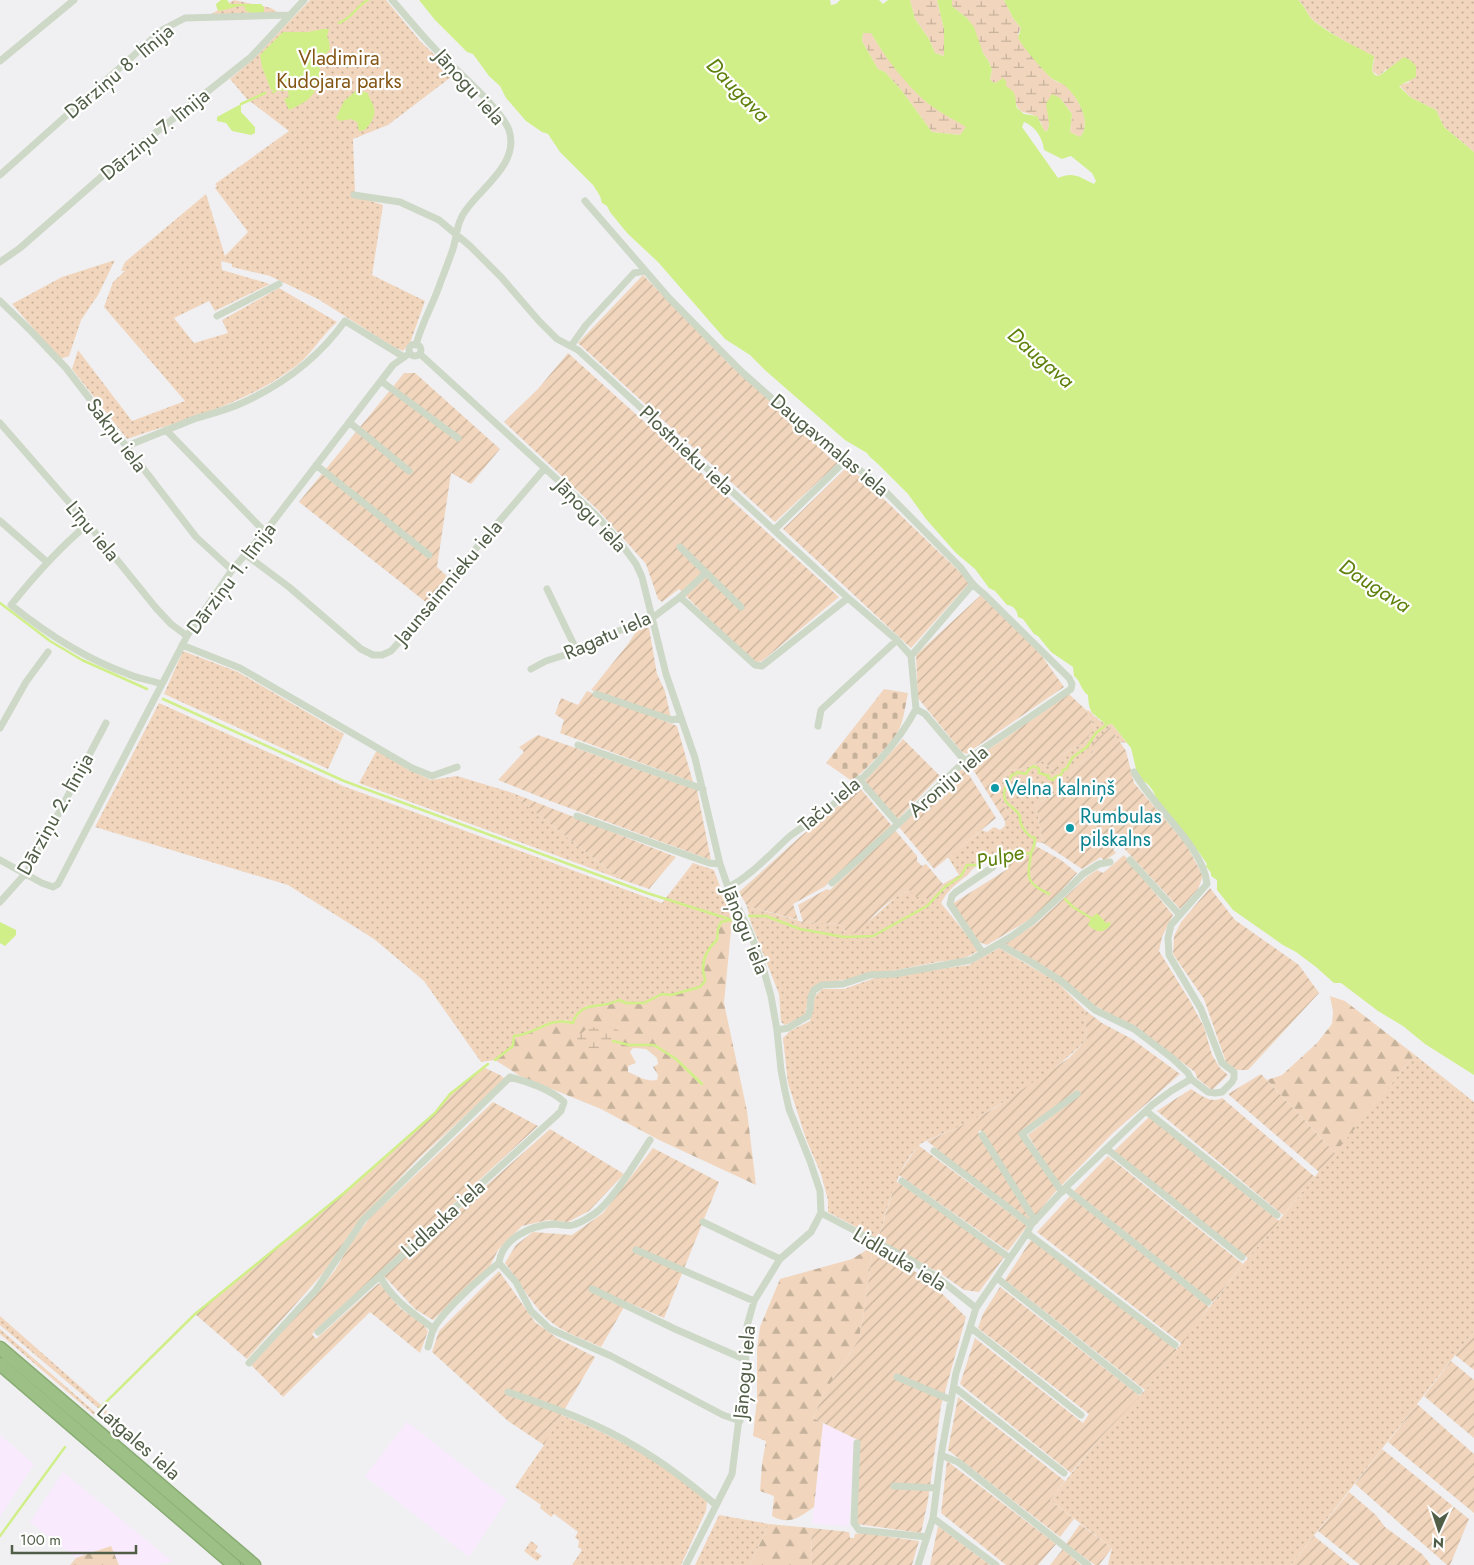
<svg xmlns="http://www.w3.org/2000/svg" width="1474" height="1565" font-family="Jost,sans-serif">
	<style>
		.commercial { fill: #f9eafd }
		.grass { fill: url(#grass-dots) }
		.forest { fill: url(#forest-firs); fill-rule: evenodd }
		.wetland { fill: url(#wetland-marsh) }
		.cemetery { fill: url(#cemetery-stones) }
		.garden { fill: url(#garden-furrows) }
		.pitch { fill: #f1d6bd }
		.water { fill: #d0ef89; fill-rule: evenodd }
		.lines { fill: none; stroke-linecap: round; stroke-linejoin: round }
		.stream { stroke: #d0ef89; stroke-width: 2.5 }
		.highway-casing { stroke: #88ac71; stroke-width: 15 }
		.street { stroke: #ced8c6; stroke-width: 7 }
		.highway { stroke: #9dc086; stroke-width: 12 }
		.culture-dot { fill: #0f9aa8; stroke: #fff; stroke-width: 2 }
		.labels { text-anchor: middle; stroke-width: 4.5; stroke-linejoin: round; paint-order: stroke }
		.park-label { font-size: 20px; fill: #845614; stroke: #fff }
		.street-label { font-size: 20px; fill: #515e47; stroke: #fff }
		.culture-label { font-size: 20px; fill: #0d838f; stroke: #fff; text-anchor: start }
		.water-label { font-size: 21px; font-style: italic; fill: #5d810a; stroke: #fff }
	</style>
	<defs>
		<pattern id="grass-dots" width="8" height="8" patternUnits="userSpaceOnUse" patternTransform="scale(1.25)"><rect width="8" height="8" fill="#f1d6bd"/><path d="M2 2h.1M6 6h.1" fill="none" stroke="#c6b19b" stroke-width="1.8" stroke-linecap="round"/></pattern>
		<pattern id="forest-firs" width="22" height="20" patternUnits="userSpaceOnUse" patternTransform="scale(1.25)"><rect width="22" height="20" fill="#f1d6bd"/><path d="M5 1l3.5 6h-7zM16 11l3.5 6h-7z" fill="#c6b19b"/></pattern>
		<pattern id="wetland-marsh" width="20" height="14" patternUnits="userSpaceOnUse" patternTransform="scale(1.25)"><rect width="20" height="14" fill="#f1d6bd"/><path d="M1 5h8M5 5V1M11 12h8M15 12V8" fill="none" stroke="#c6b19b"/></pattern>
		<pattern id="cemetery-stones" width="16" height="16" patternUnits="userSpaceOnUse" patternTransform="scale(1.25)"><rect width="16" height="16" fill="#f1d6bd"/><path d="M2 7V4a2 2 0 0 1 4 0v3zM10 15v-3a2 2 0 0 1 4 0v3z" fill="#c6b19b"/></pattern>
		<pattern id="garden-furrows" width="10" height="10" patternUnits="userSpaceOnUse" patternTransform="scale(1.25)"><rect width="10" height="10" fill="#f1d6bd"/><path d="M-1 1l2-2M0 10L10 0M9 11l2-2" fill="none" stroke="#c6b19b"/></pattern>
	</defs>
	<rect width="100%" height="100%" fill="#f0f0f3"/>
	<path class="commercial" d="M407,1422L507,1500L469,1557L365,1476Z
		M823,1423L855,1439L849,1526L812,1524Z
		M0,1435L34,1464L0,1517Z
		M63,1472L173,1562L155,1565H119L111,1546L76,1558L30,1522Z"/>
	<path class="grass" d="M234,0L271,8L286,17L205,18Z
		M310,0H386L421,42L455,74L388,125L353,139L355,192L371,201L383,205L372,275L425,301L410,343L403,351L392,346L318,299L270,276L232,267V264L221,261L222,270L270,284L215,311L209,301L174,318L194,343L228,333L222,320L279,288L337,322C324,333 316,347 304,359C299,364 292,369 286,373C239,406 181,421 127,439L72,369L78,350L132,421L185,401L104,307L113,282L125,271H121L125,262L206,194L225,256L248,232L215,188L217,186L215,184L289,131L247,99L230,79L251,61Z
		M1298,0H1474V152L1444,127L1436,110L1410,97L1399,85L1410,82L1386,69L1379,76L1372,71L1374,60C1355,45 1333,36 1314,21C1307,15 1305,5 1298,0Z
		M115,260L98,295L81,320L69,356L60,359L12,304L62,277Z
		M183,651L238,672L344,734L328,769L164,694Z
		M159,703L343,786L662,903L693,863L714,870L732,920L721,922L718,929L717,940C708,948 703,957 703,969C703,973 705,977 705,981L700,987L671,995L662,994L644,1003H626L619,1001L613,1004L586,1006L573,1023L566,1020L530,1033L513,1042V1046L495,1060L481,1062L424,981L374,939L288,885L95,827Z
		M1086,710L1090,711L1093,715L1106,725L1112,724L1127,743L1120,742L1109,727L1094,751L1072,770L1068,780L1058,793L1036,804L1043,843L1037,842L1032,853L1027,858C1013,857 984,859 973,869C970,871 969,875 965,877C955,885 947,891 941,903L979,950C963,962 950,959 932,963C894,970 857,980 819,983L809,994L805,1016L785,1025L781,1022L779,994L750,920L747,906L803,922L839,924L847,932L865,925L896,897L909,890L931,898L943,884L959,875L948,857L982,830L987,832L994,827L1000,830L1005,826V821L1010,818C998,795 996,794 1008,770L1025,768L1043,761L1055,772L1060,756L1083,743L1095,728Z
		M377,750L407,769L431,780L457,776L510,792L620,879L359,783Z
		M999,948L1057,982L1085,1010L1087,1039C1053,1074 1008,1101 965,1124C954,1130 923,1140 917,1147C895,1173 888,1207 878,1239L828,1212V1200L821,1174L806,1139L788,1083L783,1038L790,1031L810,1021L815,996L822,989H844L875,978L969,965Z
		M1415,1055L1474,1102V1331L1291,1565H1108L1112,1548L1050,1500L1100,1438L1145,1390L1243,1264Z
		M0,1316L100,1404L115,1420L111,1419L0,1325Z
		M0,1329L104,1420L99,1419L0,1334Z
		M561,1415C599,1430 637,1448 671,1472C684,1481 695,1491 707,1500L706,1511L681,1565H572L582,1550L578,1547L579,1541L575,1537L578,1532L554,1514L551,1517L540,1508L541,1505L515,1487L544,1445Z
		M719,1515L769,1524L750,1565H695Z
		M531,1541L538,1546L535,1551L542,1556L537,1561L524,1551Z"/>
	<path class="forest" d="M732,920L724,1003L747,1111L756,1185L659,1140L601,1109L520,1076L495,1060L513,1046L514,1036C537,1034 549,1016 573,1023C582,998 602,1010 619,1000L626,1003H644L662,994L671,995L699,987L705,981C705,977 703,973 703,969C703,957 708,948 717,940L718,929L721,922ZM633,1048L646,1049L657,1058L658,1064L653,1067L658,1075L657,1080C645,1082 639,1076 628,1072V1066L636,1063L630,1052Z
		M1330,996L1345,1001L1415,1055L1335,1153L1267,1080L1282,1075L1317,1043L1332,1024L1333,1012Z
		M873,1246L865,1307L859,1339L823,1395L813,1418L823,1423L814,1507C800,1517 789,1526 772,1516L774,1496L760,1491L762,1464L766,1441L753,1436L757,1398V1349L760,1327L780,1279L852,1259Z
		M769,1524L811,1528L812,1565H750Z
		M111,1546L119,1565H70L76,1558Z"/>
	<path class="wetland" d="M910,0H937L944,29L945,56L935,53L929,39L915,19Z
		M952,0H1004L1013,18L1021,28L1018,34C1029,48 1039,65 1051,78C1055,82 1061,82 1065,85C1077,96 1093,123 1080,137L1070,132L1072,114L1060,98L1049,123L1048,130L1044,132C1043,128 1042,123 1039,120C1033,110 1019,117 1016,103L996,83L992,82L990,80L992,70L989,62L983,53L967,18L952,6Z
		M863,33H871C894,72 929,102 967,127L960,135L932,132L902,91L885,72L878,69L862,41Z
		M612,1026L621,1032L613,1041V1052L603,1050L598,1053L586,1049L578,1044L577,1038L585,1030L595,1027L605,1032Z"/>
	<path class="cemetery" d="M884,689L908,693C905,706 904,723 896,735C888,747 863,772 852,781L826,763Z"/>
	<path class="garden" d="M643,275L730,365L762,392L831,459L838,463L775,522L578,343Z
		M568,353L839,597L762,661L753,663L679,589L662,602L658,599L646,564L598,510L504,422L538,389Z
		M404,373H415L500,449L471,484L451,473L437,567L447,576L427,603L299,502Z
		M846,468L861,477L970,582L911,648L783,529Z
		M982,594L1031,641L1064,687L966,754L962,752L918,698L916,655Z
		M639,627L649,628L657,674L665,691L671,718L591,690L628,644Z
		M587,691L677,726L693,782L560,733L564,720L555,714L561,698L578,705Z
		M1069,694L1086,710L1095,728L1083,743L1060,756L1056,773L1043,761L1025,768L1008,770C996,794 998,795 1010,818L1005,821L969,763Z
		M1110,727L1126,751L1134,783L1186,844L1203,876L1198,889L1180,909L1120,844L1113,849L1116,853L1104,861L1101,857L1082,869L1043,843L1036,804L1058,793V784L1068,780L1072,770L1094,751L1092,745Z
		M538,735L697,790L711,860L553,802L498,780L524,752L519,747Z
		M903,739L940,776L898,819L864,782Z
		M961,770H966L996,818L934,869L899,827Z
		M860,788L892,826L824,887L793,904L798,920L747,906L739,892L801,836Z
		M510,792L676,857L649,889L620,879Z
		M895,830L917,856V861L922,866L926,864L943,884L931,898L916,897L909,890C891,899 870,915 861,934L847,932L839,924L803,922L798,905L827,889L830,890Z
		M1036,846L1061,860L1077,873L1055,898L1029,920L987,945L979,942L952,904L1006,870L1000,860L1018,857L1027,858Z
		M1124,855L1173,915L1162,937L1159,951L1190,1001L1204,1027L1212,1055L1220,1068L1228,1075L1212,1090L1197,1078L1195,1072L1141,1031L1094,1005L1005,944L1037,923L1088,876L1097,870L1103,873Z
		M1210,888L1235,920L1299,965L1319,993L1248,1070H1237L1226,1062L1204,999L1173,954L1174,936L1181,922Z
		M1085,1010L1102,1023L1132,1039L1180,1074L1112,1134L1060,1187L1028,1135L1081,1094L1077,1090L1019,1133L1057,1190L1035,1216L981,1130L978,1132L1031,1220L1029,1223L927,1141L961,1126L995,1108L1069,1058L1087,1039Z
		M483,1067L500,1075L505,1079L418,1159L355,1226L325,1271L247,1359L195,1314L344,1193L435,1113L450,1094Z
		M1261,1074L1335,1153L1319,1172L1228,1094Z
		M1191,1089C1201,1095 1211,1104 1222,1098L1315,1177L1283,1215L1157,1111Z
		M493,1102L538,1126L312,1334L316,1339L379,1283L400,1308L424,1325L428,1331L420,1353L370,1312L283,1397L251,1365L315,1296L335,1270L352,1241L370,1218Z
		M1149,1117L1279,1221L1248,1258L1114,1151Z
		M550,1129L624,1174L589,1211L568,1222L548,1220L522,1226L498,1250L490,1266L433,1320L415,1309L384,1276Z
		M918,1145L1027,1226L1008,1251L899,1175Z
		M653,1148L719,1182L664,1318L627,1302L601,1347C584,1339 565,1333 551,1322C534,1308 519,1281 505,1263L516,1245L533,1232L572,1235L603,1213Z
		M1108,1156L1243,1264L1213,1302L1074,1191Z
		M896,1181L1005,1256L979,1292L964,1290L943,1275L878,1239Z
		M1070,1196L1209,1307L1182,1344L1037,1232Z
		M1031,1240L1177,1350L1145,1390L1005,1280Z
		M873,1246L927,1279L966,1317L941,1406L928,1500L921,1533L857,1524L860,1441L813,1418L823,1395L859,1339L865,1307Z
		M499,1271L535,1322L557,1338L595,1357L544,1445L508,1421L432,1352L439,1331Z
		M1000,1287L1140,1396L1100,1438L1071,1473L960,1384L975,1338L1083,1423L1089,1414L978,1328L983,1314Z
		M1474,1331V1370L1455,1355Z
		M1451,1361L1474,1380V1438L1424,1396Z
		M958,1397L1065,1481L1050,1500L1074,1519L1060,1537L948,1450Z
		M1417,1404L1474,1454V1513L1388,1442Z
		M1382,1449L1469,1519L1450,1565H1447L1355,1484Z
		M947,1461L1056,1544L1038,1565H1006L941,1513Z
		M1349,1492L1376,1515L1385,1527L1422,1554L1431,1565H1360L1318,1531Z
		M1080,1524L1112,1548L1099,1565H1095L1066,1544Z
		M938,1526L990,1565H930Z
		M811,1528L849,1532L850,1538H854L855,1534L862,1533L919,1541L912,1565H812Z
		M1314,1536L1350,1565H1291Z
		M1063,1549L1081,1565H1050Z"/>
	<path class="pitch" d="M384,66L393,73L380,91L370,84Z"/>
	<path class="water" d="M221,0H227L230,4H261L264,7V12L256,14L246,11L244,6H239L220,11L217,9L216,4Z
		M419,0H830L831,5L836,4L840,0H879L883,4L888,0H910L915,19L929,39L935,53L944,56V29L937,0H952V6L967,18L974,27L983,53L989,62L992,70L990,79L992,82L996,83L1003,78L1006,81V86C1018,94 1014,95 1017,108L1024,114L1037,116L1045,132L1048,130L1049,123L1046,104L1052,94L1060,98L1072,114L1070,132L1080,137C1093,123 1077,95 1064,85C1060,82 1055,81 1051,78C1039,65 1027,53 1018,38L1021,28L1013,18L1004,0H1298C1305,5 1307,16 1315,22C1332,35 1354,46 1374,56L1372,71L1375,75L1379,76L1404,57L1410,60L1416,66V77L1399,86L1410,97L1436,110L1444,127L1474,152V1075L1425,1044L1403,1026L1378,1011L1341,983H1334L1316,967L1296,952L1283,945L1233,910L1217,890V880L1211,876V873L1206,866L1207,864L1198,851L1194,849L1156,800C1156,793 1148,782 1141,780L1137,773L1131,748L1112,724L1106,725C1094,712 1089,717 1088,695C1081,691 1081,681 1074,676L1073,667L1051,652L1038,636L1034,634L1023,619L1018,617C1017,610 1014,606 1007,605L995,591L989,588L975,569L956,553L926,519L908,494L879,465L869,456L867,453L845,440L766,371L750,355L725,339L658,262L627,233L610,212L607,206L602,203L600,196L593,185L560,152L548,134L542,132L526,121L506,98L500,86L489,76L473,54L467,52L435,20ZM863,33H871C885,57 903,81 924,100C936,111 952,118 966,127L960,135L932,132L902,91L885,72L878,69L862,41ZM1024,122C1035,126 1043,138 1044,150L1062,159L1071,156L1092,173L1096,181L1094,184C1080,177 1073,171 1058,178L1022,127Z
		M323,29H329L327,36L329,41L330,49L325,55L321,57C318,87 320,97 289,110L284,99L289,97L288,91L271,90L262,67L260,55L283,32H308Z
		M357,90L368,93C369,99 373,102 374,108C376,117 370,124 365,130L359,131L357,122L351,119L340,121L336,118L344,101Z
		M241,104V112L255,127V133L251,135L232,131L226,123L217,121V117Z
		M1097,913L1106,923L1111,922L1110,926C1102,934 1096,932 1088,925L1091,918Z
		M0,922L16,930V935L5,946L0,943Z"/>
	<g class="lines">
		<path class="stream" d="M339,23C354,17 355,7 368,0
			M273,92L275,91
			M241,104L265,93
			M0,603L50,641L82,660L147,689
			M163,699L344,781L647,893L732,920L734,919
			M1031,853C1028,878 1024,882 1049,894
			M1065,899L1073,907L1091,918
			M749,916H766L800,929L844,937L873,936L927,906L945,887L961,876L967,865H978L983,858L1031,853L1034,846L1035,838C1028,837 1021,827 1020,820C1019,814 1022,818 1018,813C1013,806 1004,805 1004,794C1004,788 1009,781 1012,775L1016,774L1017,772L1026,774L1029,769L1034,766L1039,769V773L1049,776L1048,778L1053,780L1055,777L1061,775L1063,770L1066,769L1073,757L1087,747L1096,733L1106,725
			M613,1041L629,1045H654L676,1059L702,1084
			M495,1060L513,1046L514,1036C537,1034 549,1016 573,1023C580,999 602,1010 619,1000L626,1003H644L662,994L671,995L700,987L705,981C705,977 703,973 703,969C703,957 708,948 717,940L718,929L721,922L730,920
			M100,1408L195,1314L344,1193L435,1113L450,1094L488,1064
			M0,1536L65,1447"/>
		<g class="highway-casing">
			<path id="highway" d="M0,1348L254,1565
				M0,1364L234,1565"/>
		</g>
		<path class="street" d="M392,0C408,18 423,37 440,54C457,71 501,109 509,130C520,163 482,187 466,210C457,221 457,235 453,249C449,260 445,271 441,281C434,303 422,322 416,345
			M0,61L74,0
			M0,175L162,30L185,18L289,15
			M354,195L400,202L439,220L470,246L501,277L539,321L557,339L578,350L848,598L897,640L911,656L916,709L925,714L965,761
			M585,201L669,298L720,350L743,373L844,462L854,466L876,482L961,568C970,580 972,585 984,594L1069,678L1072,684L1071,689L965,761L898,824L832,883
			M0,262L20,248L116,164L251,57L304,0
			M0,301L31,331L66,368L196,537L232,570
			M217,316L279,284
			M409 350a6 6 0 1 1 12 0a6 6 0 1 1-12 0Z
			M571,346L586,325L634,273L645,271
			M420,354L596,515L619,541L636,564L642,577L666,674L695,758L720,864L728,887L750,932L762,964L771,996L777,1030L781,1070L785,1091L789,1109L810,1161L820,1191L821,1213L811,1232L780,1259L754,1301L747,1326L745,1371L732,1474L686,1565
			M381,381L458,438
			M349,422L409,471
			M0,423L88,524L156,608L171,624L187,636
			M166,430L265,532
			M127,446C149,437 172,428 194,419C210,414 227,410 242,403C282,385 319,357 345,321L404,357
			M316,465L429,555
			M0,521L47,562
			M88,524C59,548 35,575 11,605C46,633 86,659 128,674C139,679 150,680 161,684
			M774,530L844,462
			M680,547L741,607
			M246,555L289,587L361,649L373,655H382L391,651L430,608L454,574L545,468
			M547,589L577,651
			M680,597L755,665L762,666L848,598
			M182,645L240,668L412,768L432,776L457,767
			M911,656L972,585
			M531,669L546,661L577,651L610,634L651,619L680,597L706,573
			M596,694L672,720L681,718
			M818,726L821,710L897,640
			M0,728L26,682L48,652
			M578,745L703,789
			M859,779L898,824
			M577,816L709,863L720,864
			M0,860L42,883L53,887L58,884L187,636L232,570L272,523L393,365L410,353
			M1130,860L1179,914
			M728,887C748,879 773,851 790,836C802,827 816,819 828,809C860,783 897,746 916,709
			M0,902L25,874L33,862L106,723
			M999,944L1031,962L1061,981L1095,1010L1134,1029L1172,1058L1188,1073L1191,1079L1208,1092L1215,1093L1222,1092L1232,1082L1234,1078V1072L1222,1063L1201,1009L1169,955L1168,938L1171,925L1207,884C1204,847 1152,806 1134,772
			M982,952L950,904L952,896L956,892L993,867
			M777,1030L788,1028L808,1016L810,1010L811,997L814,990L822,985L843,984L870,975L895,974L971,960L1012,936L1033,921L1067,890L1083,874L1099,864L1110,862
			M1146,1111L1277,1215
			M982,1135L1035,1221
			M1107,1149L1242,1257
			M934,1151L1031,1225
			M902,1181L1010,1258
			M1065,1188L1208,1302
			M1062,1192L1022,1134L1077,1094
			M821,1213L909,1259L937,1277L976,1308
			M703,1222L780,1259
			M1027,1233L1175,1345
			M636,1250L754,1301
			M499,1263L516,1282L531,1311L550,1329L611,1356L723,1415L740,1421
			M380,1276C391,1299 414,1314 434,1329
			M997,1278L1139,1391
			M592,1289L675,1329L746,1360
			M970,1327L1081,1415
			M428,1347C430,1341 431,1333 434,1328C444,1310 482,1276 499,1263C502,1238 532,1225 554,1224C560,1224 567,1227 573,1225C580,1223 588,1218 594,1214C612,1202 637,1160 650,1140
			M249,1363L316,1290L363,1220L510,1077C526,1081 552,1090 564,1102L561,1111L556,1116L318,1332
			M897,1377L951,1400
			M954,1387L1064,1473
			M508,1392C552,1407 598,1423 638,1448C666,1464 691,1484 716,1505
			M857,1443L854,1523L859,1530L927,1537
			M941,1455L958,1462L1088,1565
			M894,1486L937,1488
			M933,1518L996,1565
			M918,1565L933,1518L941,1455L956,1373L976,1308L1027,1233L1031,1225L1065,1188L1152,1105L1171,1091L1191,1079"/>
		<use href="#highway" class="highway"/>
	</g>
	<g class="culture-dot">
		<circle cx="995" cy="788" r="5"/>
		<circle cx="1070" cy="828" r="5"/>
	</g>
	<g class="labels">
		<g class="park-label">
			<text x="339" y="65">Vladimira<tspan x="339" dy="23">Kudojara parks</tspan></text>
		</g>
		<g class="street-label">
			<text transform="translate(119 71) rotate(-40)" y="7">Dārziņu 8. līnija</text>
			<text transform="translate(470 87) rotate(48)" y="7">Jāņogu iela</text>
			<text transform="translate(155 134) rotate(-39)" y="7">Dārziņu 7. līnija</text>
			<text transform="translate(117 435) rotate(53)" y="7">Sakņu iela</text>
			<text transform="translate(830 445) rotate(40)" y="7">Daugavmalas iela</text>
			<text transform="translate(687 450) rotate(43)" y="7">Plostnieku iela</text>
			<text transform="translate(591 515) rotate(46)" y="7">Jāņogu iela</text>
			<text transform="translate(93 531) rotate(50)" y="7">Līņu iela</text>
			<text transform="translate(231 578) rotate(-53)" y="7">Dārziņu 1. līnija</text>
			<text transform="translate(448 582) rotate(-50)" y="7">Jaunsaimnieku iela</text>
			<text transform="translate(607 635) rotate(-24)" y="7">Ragatu iela</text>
			<text transform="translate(948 781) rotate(-41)" y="7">Aroniju iela</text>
			<text transform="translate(829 804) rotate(-40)" y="7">Taču iela</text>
			<text transform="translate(55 814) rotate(-61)" y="7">Dārziņu 2. līnija</text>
			<text transform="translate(746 930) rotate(68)" y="7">Jāņogu iela</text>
			<text transform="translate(443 1218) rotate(-42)" y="7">Lidlauka iela</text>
			<text transform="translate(900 1259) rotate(31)" y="7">Lidlauka iela</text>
			<text transform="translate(744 1372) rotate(-85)" y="7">Jāņogu iela</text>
			<text transform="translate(139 1442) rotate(41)" y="7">Latgales iela</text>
		</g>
		<g class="culture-label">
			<text x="1005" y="795">Velna kalniņš</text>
			<text x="1080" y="823">Rumbulas<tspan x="1080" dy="23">pilskalns</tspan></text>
		</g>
		<g class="water-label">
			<text transform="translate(738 90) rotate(46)" y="7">Daugava</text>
			<text transform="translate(1041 358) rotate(41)" y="7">Daugava</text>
			<text transform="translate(1375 586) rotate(33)" y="7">Daugava</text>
			<text transform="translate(1000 857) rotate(-13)" y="7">Pulpe</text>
		</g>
	</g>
	<g transform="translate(1439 1530) rotate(183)" stroke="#ffffff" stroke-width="4" paint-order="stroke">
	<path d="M0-4L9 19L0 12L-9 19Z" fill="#515e47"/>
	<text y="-8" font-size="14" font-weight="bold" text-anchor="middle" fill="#515e47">N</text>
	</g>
	<path d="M12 1545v8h124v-8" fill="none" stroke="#515e47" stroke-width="2.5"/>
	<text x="20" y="1545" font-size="15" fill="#515e47" stroke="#ffffff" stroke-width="4" paint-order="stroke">100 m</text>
</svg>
